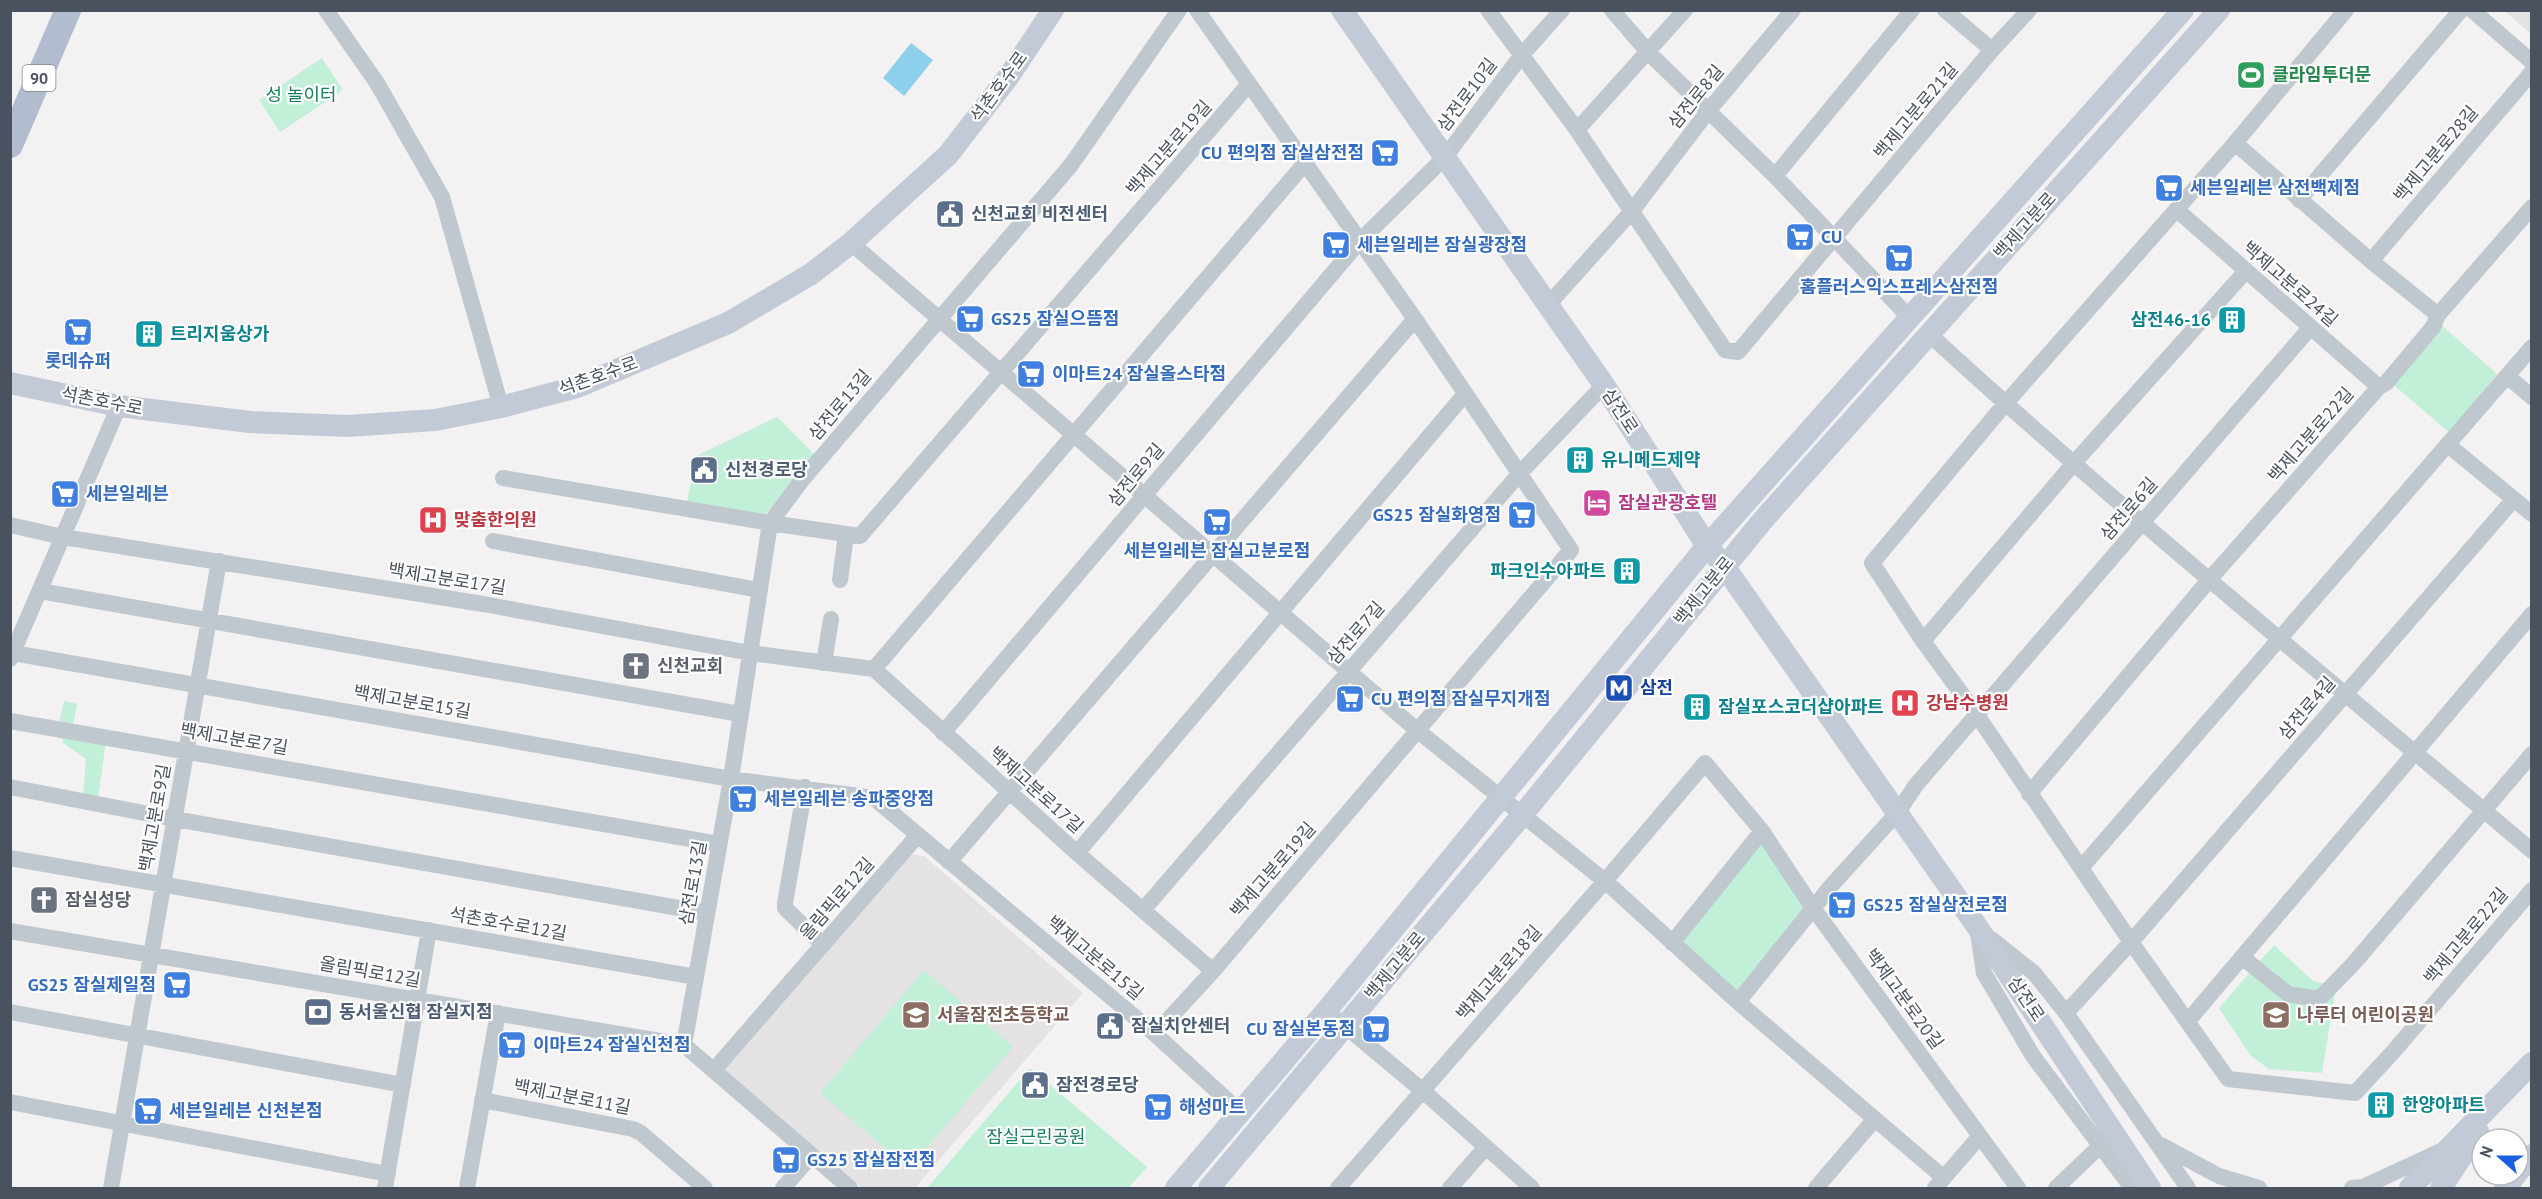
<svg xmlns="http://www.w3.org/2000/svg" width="2542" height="1199" font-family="'PT Sans','Noto Sans KR',sans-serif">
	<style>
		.commercial { fill: #fcf9ec }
		.education { fill: #e4e2e3 }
		.green { fill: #c1efd7 }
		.water { fill: #8ecfec }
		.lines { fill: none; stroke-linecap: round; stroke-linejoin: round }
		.street { stroke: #bfc7cf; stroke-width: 16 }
		.secondary { stroke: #c2cad7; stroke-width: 22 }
		.primary { stroke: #b1bdcf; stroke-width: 26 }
		.labels { text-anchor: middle; stroke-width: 4.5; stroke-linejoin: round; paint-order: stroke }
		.shield { fill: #fff; stroke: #80868e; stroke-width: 1.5 }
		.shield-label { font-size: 16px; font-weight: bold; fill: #49525e }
		.leisure-label { font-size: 18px; font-weight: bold; fill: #27864d; stroke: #fff; text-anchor: start }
		.street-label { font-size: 18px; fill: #49525e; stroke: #fff }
		.park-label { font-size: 18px; fill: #188157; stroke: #fff }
		.shop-label { font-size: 18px; font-weight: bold; fill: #366cbe; stroke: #fff; text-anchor: start }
		.service-label { font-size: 18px; font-weight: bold; fill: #4e5e75; stroke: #fff; text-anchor: start }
		.culture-label { font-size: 18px; font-weight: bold; fill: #0d838f; stroke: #fff; text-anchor: start }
		.hotel-label { font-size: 18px; font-weight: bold; fill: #b23c85; stroke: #fff; text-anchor: start }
		.health-label { font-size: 18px; font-weight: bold; fill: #be3a42; stroke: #fff; text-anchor: start }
		.worship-label { font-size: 18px; font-weight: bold; fill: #5b616d; stroke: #fff; text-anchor: start }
		.transit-label { font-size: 18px; font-weight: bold; fill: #164399; stroke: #fff; text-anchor: start }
		.education-label { font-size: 18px; font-weight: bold; fill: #785e54; stroke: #fff; text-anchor: start }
	</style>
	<rect width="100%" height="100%" fill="#f3f1f1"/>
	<path class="commercial" d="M1801,220L1815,232V244L1800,260L1781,242Z"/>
	<path class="education" d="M2505,11H2531V34Z
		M907,854L924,856L1083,993L915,1188H862L721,1069Z"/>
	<path class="green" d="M322,58L343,90L280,132L259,100Z
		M2439,323L2497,374L2450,433L2389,381Z
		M777,417L815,455L764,516L687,502L696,456Z
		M64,701L77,704L73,726L59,724Z
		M63,733L106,741L98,798L83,796L86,759L63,743Z
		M1762,831L1813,908L1738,1002L1672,943Z
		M2274,945L2313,981L2336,986L2322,1073L2269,1069L2251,1056L2219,1008Z
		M924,970L1013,1047L909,1169L820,1093Z
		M1030,1068L1147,1167L1128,1188H927Z"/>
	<path class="water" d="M911,43L933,60L904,96L883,78Z"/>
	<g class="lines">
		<path class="street" d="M326,10L377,83L442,197L501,407
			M1488,10L1577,130L1725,350L1738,352L1992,50L2029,10
			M1612,10L1648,52L1775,176L1909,317
			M1945,10L1992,50
			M2346,10L2235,143L2005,404L1872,563L1923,641L1977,715L2131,942L2228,1079L2355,1093L2393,1052L2532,890
			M2472,10L2532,62
			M1577,130L1685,10
			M2235,143L2371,261L2438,315
			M1775,176L1912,10
			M2299,200L2461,10
			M2177,210L2379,387
			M851,243L1418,731L1605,881L1738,1002L1944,1178
			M2371,261L2532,72
			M1548,305L1632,211L1709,110L1793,10
			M1929,334C2124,513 2330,680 2532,851
			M2507,376L2532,397
			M2448,445L2532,514
			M503,478L770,523L860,536L1249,84
			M10,525L63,537L483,604L750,653L874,669L1077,853L1213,971
			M493,541L759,590
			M840,580L846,535
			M40,591L740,714
			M1923,641L2074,463L2245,272
			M13,653L731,779L874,798L1155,1034L1240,1112
			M10,659L119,406
			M824,663L831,619
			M874,669L1306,162
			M10,721L719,844
			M943,733L1359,242L1445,157L1521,56L1562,10
			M10,787L175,819L707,913
			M805,787L785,903V908L823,945
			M2029,794L2209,580L2379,387L2386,383L2433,327L2438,315L2532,207
			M1077,853L1465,394
			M10,858L696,977
			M949,862L1415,319
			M2081,868L2532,347
			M1143,910L1520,473L1604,385
			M10,931L684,1045L850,1188
			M1978,932L1984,973L2033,1056L2132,1188
			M1990,938L2034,973L2066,1013L2188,1188
			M1672,943L1762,831
			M2242,957L2288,994L2319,999L2354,963L2532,754
			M1738,1002L1831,886L1898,812L1916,785L2310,328
			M10,1012L403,1085
			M2066,1013L2131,942L2514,499
			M1338,1020L1423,1091L1532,1188
			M2188,1021L2532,614
			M1155,1034L1213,971L1571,550L1415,319L1197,10
			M684,1045L731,779L770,523L802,480L1071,165L1179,10
			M714,1070L918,835
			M482,1100L633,1129L641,1133L705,1188
			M10,1102L388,1174
			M2161,1145L2219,1176L2259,1188
			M111,1188L219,561
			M385,1188L429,930
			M467,1188L498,1013
			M783,1188L811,1156
			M1338,1188L1605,881L1705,763L1762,831L1813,908L2018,1188
			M1450,1188L1486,1147
			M1816,1188L1874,1120
			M1935,1188L1980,1136
			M2056,1188L2099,1147
			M2352,1188L2363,1187L2441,1151"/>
		<path class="secondary" d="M1342,10L1604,385L1707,546L1724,566L1978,928L2150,1188
			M10,383L119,406L250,422L347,426L435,420L501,407L577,387L728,323L811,274L851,243L948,155L1009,76L1053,10
			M2518,1172L2532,1155
			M1176,1188L1327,1010L1707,546L2183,10
			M1209,1188L1523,814L1763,520L2219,10
			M2410,1188L2532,1063
			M2441,1188L2478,1132
			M2505,1188L2516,1175"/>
		<path class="primary" d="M10,145L68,10"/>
	</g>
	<defs>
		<g id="stadium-square" transform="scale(1.5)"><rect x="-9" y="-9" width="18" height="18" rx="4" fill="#2e9e5b" stroke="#fff"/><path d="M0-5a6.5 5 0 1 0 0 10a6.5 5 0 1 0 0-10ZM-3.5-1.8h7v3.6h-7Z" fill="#fff"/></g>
		<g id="supermarket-square" transform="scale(1.5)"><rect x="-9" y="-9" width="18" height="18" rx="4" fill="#3f7fe0" stroke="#fff"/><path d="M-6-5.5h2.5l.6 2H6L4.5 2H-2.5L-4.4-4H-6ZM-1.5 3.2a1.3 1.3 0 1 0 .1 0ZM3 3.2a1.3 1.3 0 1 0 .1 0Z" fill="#fff"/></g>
		<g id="civic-square" transform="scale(1.5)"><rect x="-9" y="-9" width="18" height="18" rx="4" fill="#5c6f8a" stroke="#fff"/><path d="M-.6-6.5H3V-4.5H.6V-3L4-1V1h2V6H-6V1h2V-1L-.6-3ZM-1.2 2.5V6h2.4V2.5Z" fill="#fff"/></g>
		<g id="building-square" transform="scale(1.5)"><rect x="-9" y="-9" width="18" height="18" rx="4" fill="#0f9aa8" stroke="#fff"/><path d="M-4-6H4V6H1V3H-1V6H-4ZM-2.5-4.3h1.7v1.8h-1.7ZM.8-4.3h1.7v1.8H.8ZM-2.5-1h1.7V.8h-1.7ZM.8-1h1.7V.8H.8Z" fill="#fff"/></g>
		<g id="hotel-square" transform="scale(1.5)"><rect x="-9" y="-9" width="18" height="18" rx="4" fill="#d1479c" stroke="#fff"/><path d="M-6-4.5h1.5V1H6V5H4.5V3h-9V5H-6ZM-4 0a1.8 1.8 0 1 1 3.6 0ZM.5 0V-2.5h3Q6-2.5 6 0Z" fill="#fff"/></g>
		<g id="hospital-square" transform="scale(1.5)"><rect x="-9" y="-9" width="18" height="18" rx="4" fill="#e0444e" stroke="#fff"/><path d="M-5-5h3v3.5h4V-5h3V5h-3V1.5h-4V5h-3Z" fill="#fff"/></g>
		<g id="church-square" transform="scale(1.5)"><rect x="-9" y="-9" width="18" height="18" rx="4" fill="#6b7280" stroke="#fff"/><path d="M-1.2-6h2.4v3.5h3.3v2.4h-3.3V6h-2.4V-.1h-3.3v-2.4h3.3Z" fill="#fff"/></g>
		<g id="metro-square" transform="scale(1.5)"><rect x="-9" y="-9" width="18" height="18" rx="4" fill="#1a4fb4" stroke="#fff"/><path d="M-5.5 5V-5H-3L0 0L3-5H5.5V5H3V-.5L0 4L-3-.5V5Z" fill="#fff"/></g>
		<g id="bank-square" transform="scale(1.5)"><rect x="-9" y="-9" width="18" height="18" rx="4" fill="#5c6f8a" stroke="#fff"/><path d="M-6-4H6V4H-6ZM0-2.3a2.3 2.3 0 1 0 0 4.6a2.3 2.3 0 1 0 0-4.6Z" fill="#fff"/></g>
		<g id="school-square" transform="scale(1.5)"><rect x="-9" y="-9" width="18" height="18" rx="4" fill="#8d6e63" stroke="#fff"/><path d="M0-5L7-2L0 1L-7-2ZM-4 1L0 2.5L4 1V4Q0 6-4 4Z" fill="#fff"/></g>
	</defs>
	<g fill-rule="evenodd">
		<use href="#stadium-square" x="2251" y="75"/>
		<use href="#supermarket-square" x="1385" y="153"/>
		<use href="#supermarket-square" x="2169" y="188"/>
		<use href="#civic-square" x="950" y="214"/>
		<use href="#supermarket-square" x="1800" y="237"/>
		<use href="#supermarket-square" x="1336" y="245"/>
		<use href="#supermarket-square" x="1899" y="258"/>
		<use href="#supermarket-square" x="970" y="319"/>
		<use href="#building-square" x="2232" y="320"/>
		<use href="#supermarket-square" x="78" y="332"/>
		<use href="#building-square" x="149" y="334"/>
		<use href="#supermarket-square" x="1031" y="374"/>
		<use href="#building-square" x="1580" y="460"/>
		<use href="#civic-square" x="704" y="470"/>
		<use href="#supermarket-square" x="65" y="494"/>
		<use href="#hotel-square" x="1597" y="503"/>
		<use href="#supermarket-square" x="1522" y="515"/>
		<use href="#hospital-square" x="433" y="520"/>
		<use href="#supermarket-square" x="1217" y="522"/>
		<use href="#building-square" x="1627" y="571"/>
		<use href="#church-square" x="636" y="666"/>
		<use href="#metro-square" x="1619" y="688"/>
		<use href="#supermarket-square" x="1350" y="699"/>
		<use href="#hospital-square" x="1905" y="703"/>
		<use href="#building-square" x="1697" y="707"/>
		<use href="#supermarket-square" x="743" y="799"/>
		<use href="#church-square" x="44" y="900"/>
		<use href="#supermarket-square" x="1842" y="905"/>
		<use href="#supermarket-square" x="177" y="985"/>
		<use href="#bank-square" x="318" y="1012"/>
		<use href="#school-square" x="916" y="1015"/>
		<use href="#school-square" x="2276" y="1015"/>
		<use href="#civic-square" x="1110" y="1026"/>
		<use href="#supermarket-square" x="1376" y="1029"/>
		<use href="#supermarket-square" x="512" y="1045"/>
		<use href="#civic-square" x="1035" y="1085"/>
		<use href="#building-square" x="2381" y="1105"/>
		<use href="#supermarket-square" x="1158" y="1107"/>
		<use href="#supermarket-square" x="148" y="1111"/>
		<use href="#supermarket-square" x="786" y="1160"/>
	</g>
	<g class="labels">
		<rect class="shield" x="22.5" y="65" width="33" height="26" rx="4.5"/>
		<g class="shield-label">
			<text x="39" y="84">90</text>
		</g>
		<g class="leisure-label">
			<text x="2272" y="81">클라임투더문</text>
		</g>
		<g class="street-label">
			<text transform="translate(999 87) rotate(-54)" y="6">석촌호수로</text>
			<text transform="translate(1467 95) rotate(-53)" y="6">삼전로10길</text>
			<text transform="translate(1696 97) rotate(-51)" y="6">삼전로8길</text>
			<text transform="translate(1916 111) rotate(-50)" y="6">백제고분로21길</text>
			<text transform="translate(1169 148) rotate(-49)" y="6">백제고분로19길</text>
			<text transform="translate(2436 154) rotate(-50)" y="6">백제고분로28길</text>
			<text transform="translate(2025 226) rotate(-48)" y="6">백제고분로</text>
			<text transform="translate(2290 284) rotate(41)" y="6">백제고분로24길</text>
			<text transform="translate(598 376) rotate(-20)" y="6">석촌호수로</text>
			<text transform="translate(102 401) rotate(11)" y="6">석촌호수로</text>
			<text transform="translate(840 405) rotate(-50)" y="6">삼전로13길</text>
			<text transform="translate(1620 411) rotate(57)" y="6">삼전로</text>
			<text transform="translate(2311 435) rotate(-49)" y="6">백제고분로22길</text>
			<text transform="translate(1136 475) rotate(-50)" y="6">삼전로9길</text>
			<text transform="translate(2129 509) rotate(-49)" y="6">삼전로6길</text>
			<text transform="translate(447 579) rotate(9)" y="6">백제고분로17길</text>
			<text transform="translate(1704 591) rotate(-51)" y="6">백제고분로</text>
			<text transform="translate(1356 633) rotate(-49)" y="6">삼전로7길</text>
			<text transform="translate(412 702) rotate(10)" y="6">백제고분로15길</text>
			<text transform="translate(2307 708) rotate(-49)" y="6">삼전로4길</text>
			<text transform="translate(234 739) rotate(10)" y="6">백제고분로7길</text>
			<text transform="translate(1036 790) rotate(42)" y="6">백제고분로17길</text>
			<text transform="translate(155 818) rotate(-80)" y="6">백제고분로9길</text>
			<text transform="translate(1273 870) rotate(-49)" y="6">백제고분로19길</text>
			<text transform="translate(693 883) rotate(-80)" y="6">삼전로13길</text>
			<text transform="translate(837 899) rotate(-49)" y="6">올림픽로12길</text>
			<text transform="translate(508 924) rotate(10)" y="6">석촌호수로12길</text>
			<text transform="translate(2466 936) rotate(-50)" y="6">백제고분로22길</text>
			<text transform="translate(1095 958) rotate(40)" y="6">백제고분로15길</text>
			<text transform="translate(1395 966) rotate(-50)" y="6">백제고분로</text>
			<text transform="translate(370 972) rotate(10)" y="6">올림픽로12길</text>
			<text transform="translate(1499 973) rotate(-49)" y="6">백제고분로18길</text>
			<text transform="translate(1904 999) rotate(54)" y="6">백제고분로20길</text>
			<text transform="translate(2026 999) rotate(56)" y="6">삼전로</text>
			<text transform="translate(572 1097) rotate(11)" y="6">백제고분로11길</text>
		</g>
		<g class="park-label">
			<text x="301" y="101">성 놀이터</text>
			<text x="1036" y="1143">잠실근린공원</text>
		</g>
		<g class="shop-label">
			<text x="1364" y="159" text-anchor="end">CU 편의점 잠실삼전점</text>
			<text x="2190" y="194">세븐일레븐 삼전백제점</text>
			<text x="1821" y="243">CU</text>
			<text x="1357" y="251">세븐일레븐 잠실광장점</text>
			<text x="1899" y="293" text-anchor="middle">홈플러스익스프레스삼전점</text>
			<text x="991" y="325">GS25 잠실으뜸점</text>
			<text x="78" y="367" text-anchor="middle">롯데슈퍼</text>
			<text x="1052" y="380">이마트24 잠실올스타점</text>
			<text x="86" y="500">세븐일레븐</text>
			<text x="1501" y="521" text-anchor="end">GS25 잠실화영점</text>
			<text x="1217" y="557" text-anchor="middle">세븐일레븐 잠실고분로점</text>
			<text x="1371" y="705">CU 편의점 잠실무지개점</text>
			<text x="764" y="805">세븐일레븐 송파중앙점</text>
			<text x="1863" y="911">GS25 잠실삼전로점</text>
			<text x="156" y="991" text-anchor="end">GS25 잠실제일점</text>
			<text x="1355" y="1035" text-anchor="end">CU 잠실본동점</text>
			<text x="533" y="1051">이마트24 잠실신천점</text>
			<text x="1179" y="1113">해성마트</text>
			<text x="169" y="1117">세븐일레븐 신천본점</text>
			<text x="807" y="1166">GS25 잠실잠전점</text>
		</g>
		<g class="service-label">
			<text x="971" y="220">신천교회 비전센터</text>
			<text x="725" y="476">신천경로당</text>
			<text x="339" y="1018">동서울신협 잠실지점</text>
			<text x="1131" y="1032">잠실치안센터</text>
			<text x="1056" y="1091">잠전경로당</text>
		</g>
		<g class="culture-label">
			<text x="2211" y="326" text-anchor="end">삼전46-16</text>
			<text x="170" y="340">트리지움상가</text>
			<text x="1601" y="466">유니메드제약</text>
			<text x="1606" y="577" text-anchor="end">파크인수아파트</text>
			<text x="1718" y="713">잠실포스코더샵아파트</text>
			<text x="2402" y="1111">한양아파트</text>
		</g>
		<g class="hotel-label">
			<text x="1618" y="509">잠실관광호텔</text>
		</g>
		<g class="health-label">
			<text x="454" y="526">맞춤한의원</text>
			<text x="1926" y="709">강남수병원</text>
		</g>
		<g class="worship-label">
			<text x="657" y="672">신천교회</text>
			<text x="65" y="906">잠실성당</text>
		</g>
		<g class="transit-label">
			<text x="1640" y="694">삼전</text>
		</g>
		<g class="education-label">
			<text x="937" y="1021">서울잠전초등학교</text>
			<text x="2297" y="1021">나루터 어린이공원</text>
		</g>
	</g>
	<rect width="2542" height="1199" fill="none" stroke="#49525e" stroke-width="24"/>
	<g transform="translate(2500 1157) rotate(291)"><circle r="28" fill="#ffffff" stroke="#b6babf" stroke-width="1.5"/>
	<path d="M0-4.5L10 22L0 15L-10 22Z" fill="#1b5ee3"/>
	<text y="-9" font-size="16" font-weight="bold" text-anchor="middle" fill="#49525e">N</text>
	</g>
</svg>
